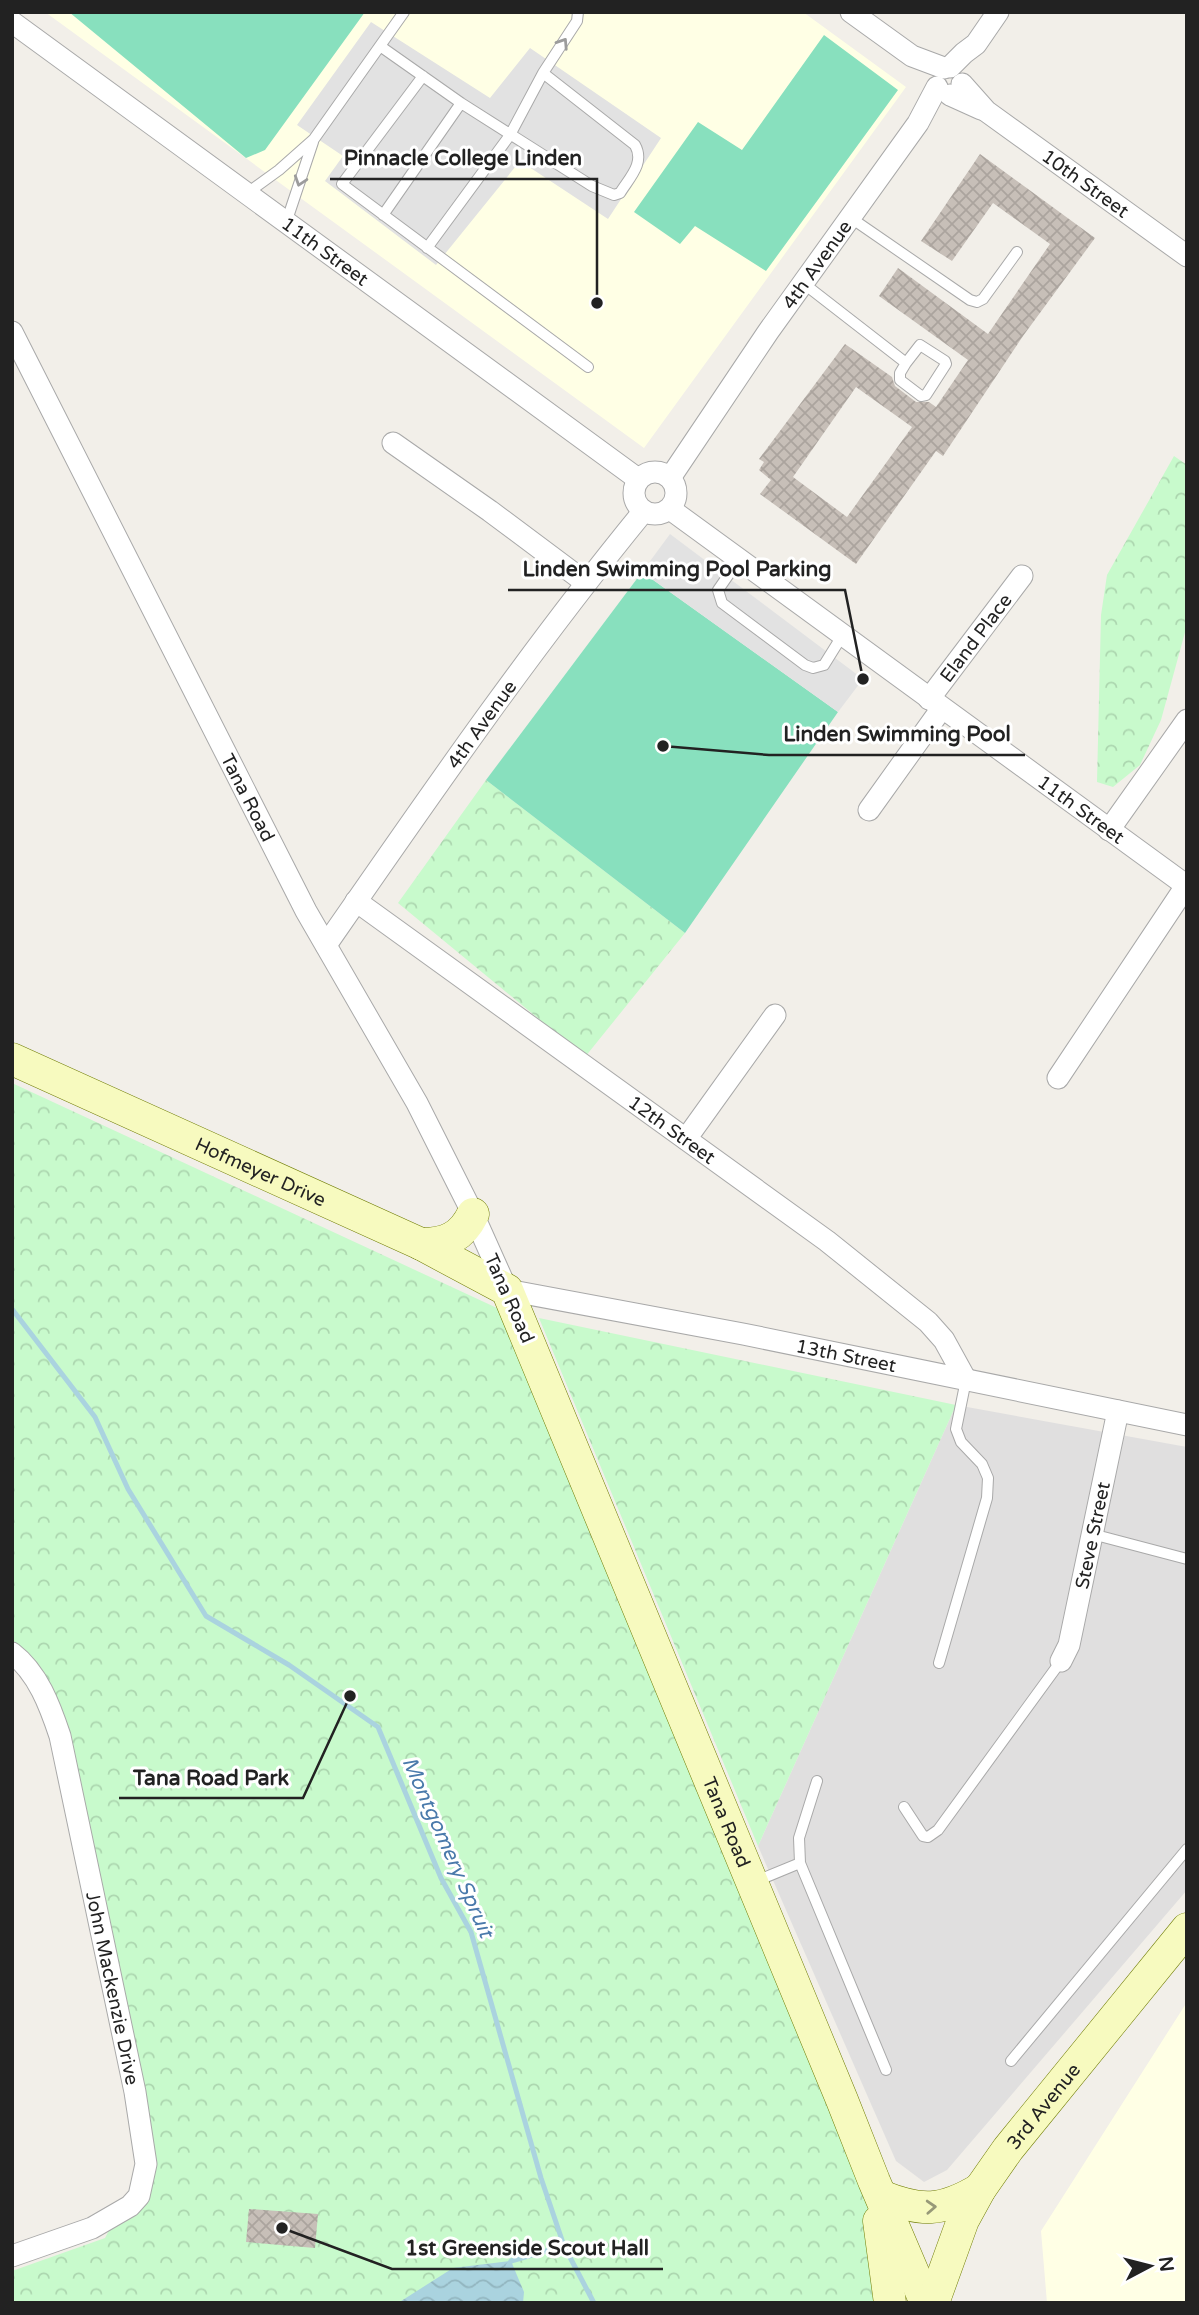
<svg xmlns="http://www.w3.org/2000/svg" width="1199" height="2315" font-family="'Varela Round',sans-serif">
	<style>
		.residential { fill: #e0dfdf }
		.education { fill: #ffffe5 }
		.park { fill: url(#park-crowns) }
		.pitch { fill: #88e0be }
		.parking { fill: #e2e2e2 }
		.water { fill: url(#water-waves) }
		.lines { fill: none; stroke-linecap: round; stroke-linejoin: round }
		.stream { stroke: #aad3df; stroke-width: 5 }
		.building { fill: url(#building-cross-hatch); fill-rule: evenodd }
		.service-casing { stroke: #a9a9a9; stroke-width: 12 }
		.minor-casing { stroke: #a9a9a9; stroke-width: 23 }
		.secondary-casing { stroke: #707d05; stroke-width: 33 }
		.service { stroke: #fff; stroke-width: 10 }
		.minor { stroke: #fff; stroke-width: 21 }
		.secondary { stroke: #f7fabf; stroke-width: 32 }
		.oneway { stroke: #9c9c9c }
		.oneway2 { stroke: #979978 }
		.labels { text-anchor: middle; stroke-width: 6; stroke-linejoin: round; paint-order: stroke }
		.street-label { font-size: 19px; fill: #222; stroke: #fff }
		.water-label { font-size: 21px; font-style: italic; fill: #4a7aab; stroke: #fff }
		.leader { fill: none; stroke: #222; stroke-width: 2.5 }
		.callout-dot { fill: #222; stroke: #fff; stroke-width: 2.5 }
		.callout-label { font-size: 21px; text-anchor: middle; font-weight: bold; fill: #222; stroke: #fff; stroke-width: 6; stroke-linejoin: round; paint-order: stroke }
	</style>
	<defs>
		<pattern id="park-crowns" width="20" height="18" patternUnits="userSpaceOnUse" patternTransform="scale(1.75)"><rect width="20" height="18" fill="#c8facc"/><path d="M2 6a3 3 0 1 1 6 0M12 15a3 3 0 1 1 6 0" fill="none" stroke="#acd6af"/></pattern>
		<pattern id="water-waves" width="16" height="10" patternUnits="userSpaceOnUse" patternTransform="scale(1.75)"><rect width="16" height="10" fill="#aad3df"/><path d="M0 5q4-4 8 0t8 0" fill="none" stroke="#92b5bf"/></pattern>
		<pattern id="building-cross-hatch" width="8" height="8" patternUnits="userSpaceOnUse" patternTransform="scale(1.75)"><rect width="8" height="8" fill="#c7bfb8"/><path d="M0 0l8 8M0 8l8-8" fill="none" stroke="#aba49e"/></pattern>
	</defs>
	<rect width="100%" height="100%" fill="#f2efe9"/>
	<path class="residential" d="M956,1405L1187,1447V1890L947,2170L924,2182L896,2161L758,1846Z"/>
	<path class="education" d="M45,12H803L906,87L644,448Z
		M1187,2002V2303H1047L1041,2231Z"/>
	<path class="park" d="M1174,456L1187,465V625L1161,720L1140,765L1113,787L1097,782L1101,615L1107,575Z
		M486,780L685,933L585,1057L398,903Z
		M12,1083L497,1308L750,1906L906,2303H12V2271L105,2238L140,2171L55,1729L12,1658Z
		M539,1318L956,1405L758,1846Z"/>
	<path class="pitch" d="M69,12H365L265,150L246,158Z
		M824,35L898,90L766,271L695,226L680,244L634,212L698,122L742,150Z
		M642,572L838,712L685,933L486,780Z"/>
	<path class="parking" d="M371,22L490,98L530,48L661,138L608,219L520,161L436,265L325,181L343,156L297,125Z
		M670,534L863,679L838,712L642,572Z"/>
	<path class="water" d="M511,2261L524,2292L523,2303H398L453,2268Z"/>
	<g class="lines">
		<path class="stream" d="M12,1309L95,1417L128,1489L206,1616L289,1665L378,1727L441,1878L471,1932L541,2178L564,2246
			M508,2266L511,2261L564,2246L594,2303"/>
	</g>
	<path class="building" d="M980,154L1095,238L1023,336L943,456L936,451L856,564L760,494L771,480L759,470L764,462L759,459L845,344L892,377L895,386L916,402H929L936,407L968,360L879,296L898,268L988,334L1050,244L993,203L952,261L921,241ZM856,387L912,427L847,517L793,477Z
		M249,2209L318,2214L315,2248L246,2242Z"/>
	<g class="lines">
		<g class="service-casing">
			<path id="service" d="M380,46L461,103L592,186L614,195L620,193C630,177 645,163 635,145L543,73
				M423,76L342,184L588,367
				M246,194L279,170L314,139L404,12
				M383,215L461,103
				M851,218L970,300L977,302L983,299L1017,252
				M286,223L313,142
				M427,248L510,135L543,73L577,21L578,12
				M803,283L906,363L920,345L945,361L946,364L926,395L921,396L900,380V373L906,363
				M738,561L718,590L722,603L805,665L813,668L824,665L842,636
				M1092,1534L1187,1559
				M939,1663L987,1498L988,1478L982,1464L961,1442L956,1429L966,1380
				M817,1781L799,1838L800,1863L886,2070
				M904,1807L923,1836L928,1837L938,1830L1061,1661
				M754,1882L800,1863
				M1011,2061L1187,1849"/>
		</g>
		<g class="minor-casing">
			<g id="minor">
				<path d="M851,12L912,56L944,68"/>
				<path id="s1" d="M12,22L638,479"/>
				<path d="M950,67L964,53L976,44L998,12"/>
				<path id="s2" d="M962,84L986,111L1187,256"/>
				<path d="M950,95L981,109"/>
				<path id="s3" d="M12,332L306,911L417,1103L473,1214L507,1290L743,1334L1187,1425"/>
				<path d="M393,443L490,511L585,582"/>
				<circle cx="655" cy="493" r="21"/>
				<path id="s4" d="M670,478L768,332L918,123L937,87"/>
				<path id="s5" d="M670,509L1187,886"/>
				<path id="s6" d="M929,699L1022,576"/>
				<path d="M869,810L942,708"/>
				<path d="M1109,830L1187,720"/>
				<path id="s7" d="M356,901L827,1241L928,1322L944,1340L966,1380"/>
				<path id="s8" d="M326,945C428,798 530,650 643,512"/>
				<path d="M1058,1078L1186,886"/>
				<path d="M686,1139L775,1015"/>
				<path id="s9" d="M12,1653C38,1673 50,1706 60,1736L135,2092L146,2164L139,2196L130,2206L92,2228L12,2256"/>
				<path id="s10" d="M1061,1661L1069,1645L1118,1411"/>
			</g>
		</g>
		<g class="secondary-casing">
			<g id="secondary">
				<path id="s11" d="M12,1059L421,1244L507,1290L842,2100L874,2181L926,2303"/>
				<path d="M421,1244C446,1244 462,1237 473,1214"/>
				<path d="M881,2196C921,2212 942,2212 980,2189"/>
				<path d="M879,2221L890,2303"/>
				<path id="s12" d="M933,2303L963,2220L980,2189L1008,2149L1187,1929"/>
			</g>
		</g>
		<use href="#service" class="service"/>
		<use href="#minor" class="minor"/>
		<use href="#secondary" class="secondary"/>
	</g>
	<defs><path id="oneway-chevron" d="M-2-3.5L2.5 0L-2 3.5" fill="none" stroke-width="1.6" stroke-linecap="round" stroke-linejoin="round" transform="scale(1.75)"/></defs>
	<g class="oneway">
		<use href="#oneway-chevron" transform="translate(563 43) rotate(-57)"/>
		<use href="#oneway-chevron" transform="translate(300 181) rotate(108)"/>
	</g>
	<use class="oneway2" href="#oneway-chevron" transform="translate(931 2207) rotate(-3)"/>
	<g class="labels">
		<g class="street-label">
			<text dy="7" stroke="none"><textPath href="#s2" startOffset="159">10th Street</textPath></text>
			<text dy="7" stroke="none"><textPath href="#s1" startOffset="388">11th Street</textPath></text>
			<text dy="7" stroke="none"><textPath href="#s4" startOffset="259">4th Avenue</textPath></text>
			<text dy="7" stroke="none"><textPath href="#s6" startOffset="77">Eland Place</textPath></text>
			<text dy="7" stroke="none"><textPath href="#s8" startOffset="270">4th Avenue</textPath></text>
			<text dy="7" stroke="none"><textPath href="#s3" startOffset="522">Tana Road</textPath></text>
			<text dy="7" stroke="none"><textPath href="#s5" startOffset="509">11th Street</textPath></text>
			<text dy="7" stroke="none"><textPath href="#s7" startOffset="390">12th Street</textPath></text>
			<text dy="7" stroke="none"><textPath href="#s11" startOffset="273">Hofmeyer Drive</textPath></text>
			<text transform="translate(510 1298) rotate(66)" y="7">Tana Road</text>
			<text dy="7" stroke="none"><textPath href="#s3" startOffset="1424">13th Street</textPath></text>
			<text dy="7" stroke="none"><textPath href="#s10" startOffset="130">Steve Street</textPath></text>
			<text dy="7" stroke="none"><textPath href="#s11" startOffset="1122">Tana Road</textPath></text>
			<text dy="7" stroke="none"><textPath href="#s9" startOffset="355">John Mackenzie Drive</textPath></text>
			<text dy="7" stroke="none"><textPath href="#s12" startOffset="228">3rd Avenue</textPath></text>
		</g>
		<g class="water-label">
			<text transform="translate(448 1847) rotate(66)" y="7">Montgomery Spruit</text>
		</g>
	</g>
	<path class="leader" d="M597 303L597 179H330M863 679L845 590H508M663 746L769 755H1025M350 1696L303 1798H119M282 2228L392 2269H663"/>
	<g class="callout-dot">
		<circle cx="597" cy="303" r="7"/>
		<circle cx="863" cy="679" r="7"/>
		<circle cx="663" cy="746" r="7"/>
		<circle cx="350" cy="1696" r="7"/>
		<circle cx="282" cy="2228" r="7"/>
	</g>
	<g class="callout-label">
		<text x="463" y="165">Pinnacle College Linden</text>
		<text x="677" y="576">Linden Swimming Pool Parking</text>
		<text x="897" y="741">Linden Swimming Pool</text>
		<text x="211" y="1785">Tana Road Park</text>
		<text x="527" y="2255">1st Greenside Scout Hall</text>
	</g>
	<rect width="1199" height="2315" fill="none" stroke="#222222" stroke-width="28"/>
	<g transform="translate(1150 2266) rotate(83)" stroke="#ffffff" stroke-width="5" paint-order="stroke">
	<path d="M0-5L12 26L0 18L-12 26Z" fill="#222222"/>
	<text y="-10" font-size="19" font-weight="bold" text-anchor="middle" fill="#222222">N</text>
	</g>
</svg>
